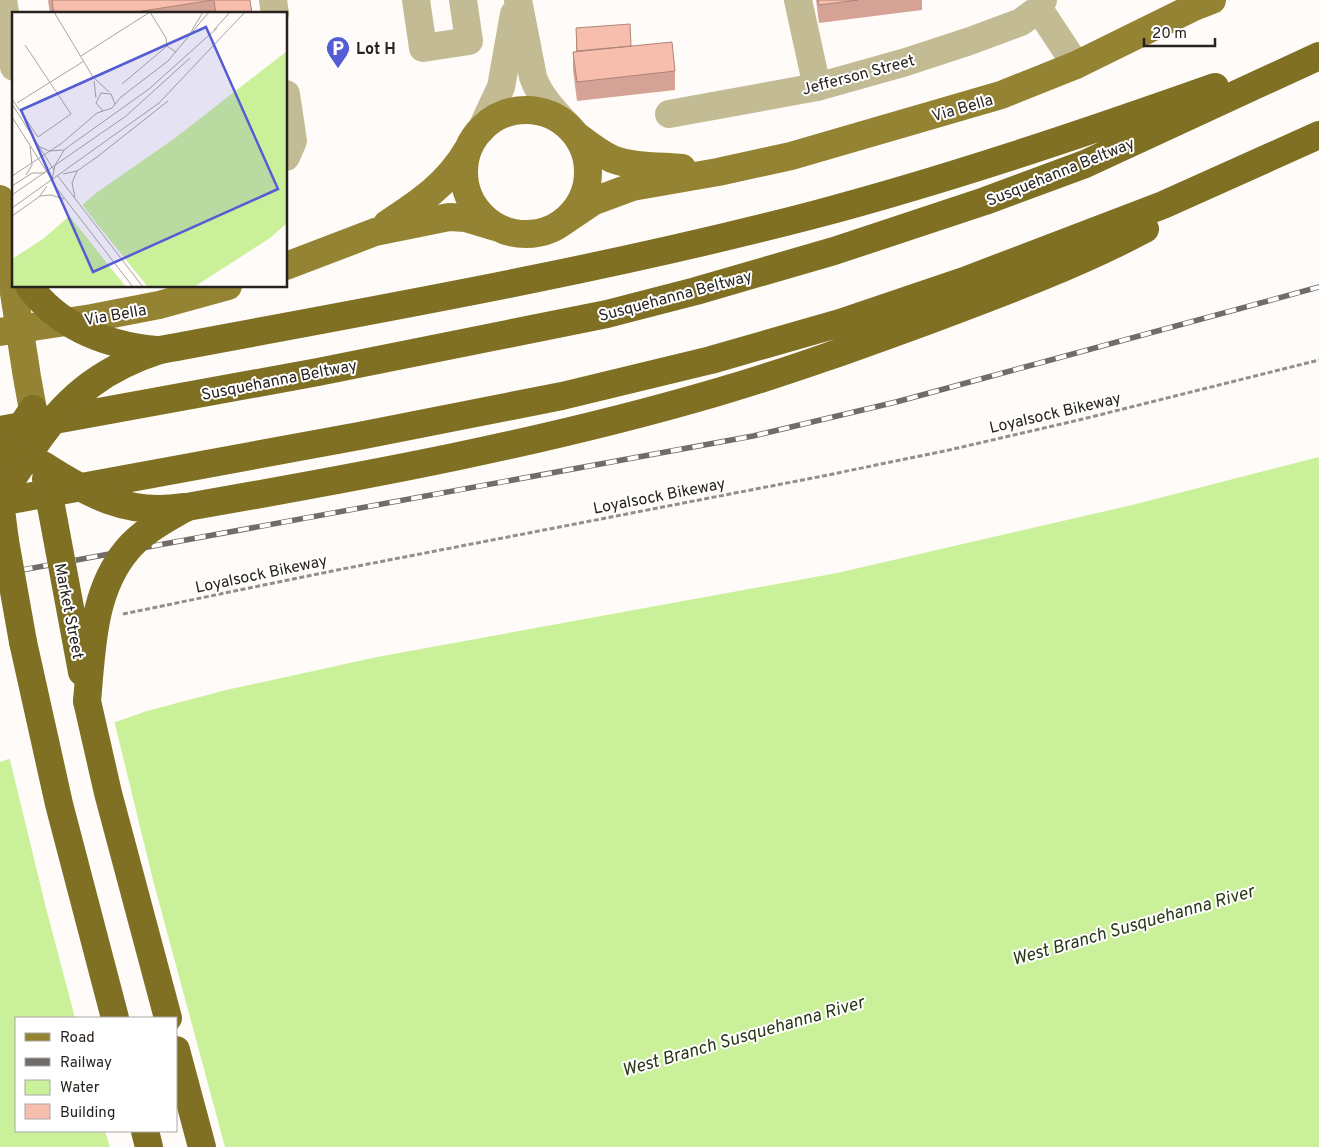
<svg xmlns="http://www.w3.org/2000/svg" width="1319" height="1147" font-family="Overpass,sans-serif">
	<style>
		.water { fill: #caf199; fill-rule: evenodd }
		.pier { fill: #fefbf8 }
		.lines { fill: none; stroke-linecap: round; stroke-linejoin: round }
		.path { stroke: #938f8b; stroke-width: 3; stroke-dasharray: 5 2.5; stroke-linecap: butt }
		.minor { stroke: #c3bb93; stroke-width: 28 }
		.major { stroke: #948333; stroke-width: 28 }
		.highway { stroke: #7f7024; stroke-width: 28 }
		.rail-casing { stroke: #716c68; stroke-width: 5.5 }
		.rail { stroke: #fff; stroke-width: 4; stroke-dasharray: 11; stroke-linecap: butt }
		.major-bridge { stroke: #948333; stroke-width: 28 }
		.highway-bridge { stroke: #7f7024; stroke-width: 28 }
		.wall { fill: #d5a395 }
		.building { fill: #f8bead; stroke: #ae8579 }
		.labels { text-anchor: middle; stroke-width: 4; stroke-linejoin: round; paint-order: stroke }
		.poi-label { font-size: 16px; font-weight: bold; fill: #27221d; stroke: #fff; text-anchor: start }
		.street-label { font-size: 16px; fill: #27221d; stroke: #fff }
		.water-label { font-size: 18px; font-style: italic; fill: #293814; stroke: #fff }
		.inset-road { fill: none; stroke: #a8a4a0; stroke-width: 1 }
		.view { fill: #545dd4; fill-opacity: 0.15; stroke: #545dd4; stroke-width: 2.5 }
		.inset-edge { fill: none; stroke: #27221d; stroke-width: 2.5 }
	</style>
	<rect width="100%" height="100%" fill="#fefbf8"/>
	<path class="water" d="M1319,457V1147H0V762L147,711L226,690L377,657L837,573L1132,505ZM16,1018H176V1131H16Z"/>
	<path class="pier" d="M114,720L153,880L225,1147H110L105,1131H176V1018H75L46,908L9,756Z"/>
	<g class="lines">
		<path class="path" d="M123,614L327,572L823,476L949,450L1083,419L1319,360"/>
		<path class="minor" d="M3,0L14,67
			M273,0L275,14
			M416,0L423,48L469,41L463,0
			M518,0L533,77C540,97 554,111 569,127
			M798,0L817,87
			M1043,0L1039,9L1076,65
			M286,94L293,141L286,157
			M669,114L817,87L906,62L970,41L1021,22L1039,9
			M481,130L501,87L514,14"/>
		<path class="major" d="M464 172a62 62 0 1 1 124 0a62 62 0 1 1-124 0Z
			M576,135C588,144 599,153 612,159C633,167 660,166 682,168
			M0,199L9,261
			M563,222L594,201L632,187L718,172L791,156L1001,95L1076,65L1194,7L1212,0
			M387,224C419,203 448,184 468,149
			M286,266L375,232L449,217L466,218L496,227
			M0,332L92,318L159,305L228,286"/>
		<path class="highway" d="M160,350C379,309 598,271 813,215C949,179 1082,134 1215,87
			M0,430L318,372L607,314L696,291L834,251L985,201L1085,164L1319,56
			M0,497L38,440
			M0,502L359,436L562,396L711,360L840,323L964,281L1163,205L1319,135
			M0,502L5,541
			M187,507C365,476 544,443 718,392C790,371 861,345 932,319C1004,292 1077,265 1145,229
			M23,642L59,804L115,1018
			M87,701L108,793L168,1018
			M176,1050L202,1147
			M145,1131L149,1147"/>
		<g class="rail-casing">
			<path id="rail" d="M0,574L753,436L896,402L1319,287"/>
		</g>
		<use href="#rail" class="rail"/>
		<path class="major-bridge" d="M9,261L27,377L37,432"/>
		<path class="highway-bridge" d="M29,286C60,328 106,345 156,350
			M38,440C70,394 107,367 160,350
			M0,459L33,409
			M43,465C88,494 127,516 183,507
			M46,479L82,672
			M5,541L23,642
			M87,701C92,649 92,592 127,550C143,531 166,519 187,507"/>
	</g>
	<path class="wall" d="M48,0H250L252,14H50Z
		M816,0H922V10L819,23Z
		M576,28L631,46L675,71V90L577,101L573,70V52H576Z"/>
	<path class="building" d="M52,0H213L123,14H54Z
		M214,0H250L252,14H216Z
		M818,0H858L819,5Z
		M630,24L631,46L577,51L576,28Z
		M672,42L675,71L577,82L573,52Z"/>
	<defs>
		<g id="parking-pin" transform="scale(1.25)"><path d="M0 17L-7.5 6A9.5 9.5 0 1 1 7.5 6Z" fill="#545dd4" stroke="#fff"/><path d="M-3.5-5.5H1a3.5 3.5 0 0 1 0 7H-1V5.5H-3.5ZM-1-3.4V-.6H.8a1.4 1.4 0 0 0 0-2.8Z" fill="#fff"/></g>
	</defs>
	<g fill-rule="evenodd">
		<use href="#parking-pin" x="338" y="48"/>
	</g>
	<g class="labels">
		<g class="poi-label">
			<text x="356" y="54">Lot H</text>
		</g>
		<g class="street-label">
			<text transform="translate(858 74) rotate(-15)" y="6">Jefferson Street</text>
			<text transform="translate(962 107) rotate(-16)" y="6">Via Bella</text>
			<text transform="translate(1060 171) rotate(-22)" y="6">Susquehanna Beltway</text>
			<text transform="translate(675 295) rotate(-15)" y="6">Susquehanna Beltway</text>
			<text transform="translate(115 314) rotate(-10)" y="6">Via Bella</text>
			<text transform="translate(279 379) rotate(-11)" y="6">Susquehanna Beltway</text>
			<text transform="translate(1055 412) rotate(-13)" y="6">Loyalsock Bikeway</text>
			<text transform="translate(659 495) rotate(-11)" y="6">Loyalsock Bikeway</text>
			<text transform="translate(261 573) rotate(-12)" y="6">Loyalsock Bikeway</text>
			<text transform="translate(70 611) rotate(79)" y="6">Market Street</text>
		</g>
		<g class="water-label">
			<text transform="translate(1133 925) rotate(-16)" y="6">West Branch Susquehanna River</text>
			<text transform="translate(743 1036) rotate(-16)" y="6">West Branch Susquehanna River</text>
		</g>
	</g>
	<g transform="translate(12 12)">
		<rect width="275" height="275" fill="#fefbf8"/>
		<path d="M275,39V211L258,226L182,275H0V247L31,227L84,181L163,126Z" fill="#caf199"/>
		<path d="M69,191L85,212L136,275H114L63,211L56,202Z" fill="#fefbf8"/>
		<path class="inset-road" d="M42,0L81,65L97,80M138,0L154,26L155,34L164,40M202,18L218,0M179,20L191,0M69,44L138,0M82,69L84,86M110,72L155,34M0,87L26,125L59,102L13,33M5,91L72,49M0,92L42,158M91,99L84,91L89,81L99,82L103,92M0,105L40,168M26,134L37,139L52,138M51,162L65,159L85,145L156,89M14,163L20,153L18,134M45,163L131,275M0,164L50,131L85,101L100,96L109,85L156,49L197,0M0,174L20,161H33M0,183L114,104L178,46M28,184L39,183L52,187M63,185L60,171L65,159M0,196L147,91L233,0M0,204L27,185L35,174M121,275L43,174L40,168L43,153L53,137L137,77L205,16"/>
		<path class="view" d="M194,15L266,177L81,260L9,98Z"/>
		<rect width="275" height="275" class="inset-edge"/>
	</g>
	<rect x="15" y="1017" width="162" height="115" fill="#ffffff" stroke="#a9a7a5"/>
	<rect x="25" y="1033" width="25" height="8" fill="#948333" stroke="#a9a7a5"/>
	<text x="60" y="1042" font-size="15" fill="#27221d">Road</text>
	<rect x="25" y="1058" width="25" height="8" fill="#716c68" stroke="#a9a7a5"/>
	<text x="60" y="1067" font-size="15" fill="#27221d">Railway</text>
	<rect x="25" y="1080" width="25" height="15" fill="#caf199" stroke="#a9a7a5"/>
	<text x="60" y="1092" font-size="15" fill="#27221d">Water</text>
	<rect x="25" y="1104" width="25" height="15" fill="#f8bead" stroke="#a9a7a5"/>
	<text x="60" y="1117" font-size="15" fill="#27221d">Building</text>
	<path d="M1144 38v8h71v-8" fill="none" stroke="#27221d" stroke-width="2.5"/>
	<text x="1152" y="38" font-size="15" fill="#27221d" stroke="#ffffff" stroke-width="4" paint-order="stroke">20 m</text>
</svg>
